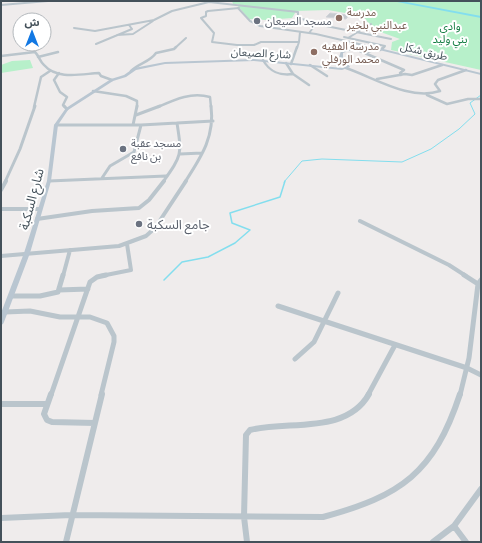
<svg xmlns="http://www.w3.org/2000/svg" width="482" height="543" font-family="Manrope,'Noto Sans Arabic',sans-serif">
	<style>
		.green { fill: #b7f0ca }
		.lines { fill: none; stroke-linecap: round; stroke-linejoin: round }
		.stream-far1 { stroke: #83deee; stroke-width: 1 }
		.stream { stroke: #83deee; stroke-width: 1.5 }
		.river { fill: #83deee; fill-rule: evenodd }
		.building { fill: #c6cacf; stroke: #d0d3d8 }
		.minor-far5 { stroke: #bac5cc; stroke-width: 2 }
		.minor-far4 { stroke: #bac5cc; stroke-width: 2.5 }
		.minor-far3 { stroke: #bac5cc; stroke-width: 3 }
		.minor-far2 { stroke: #bac5cc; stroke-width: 4 }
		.minor-far1 { stroke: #bac5cc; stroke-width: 5 }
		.minor { stroke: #bac5cc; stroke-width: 6 }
		.secondary { fill: #b9c6d1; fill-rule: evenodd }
		.education-dot { fill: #8d6e63; stroke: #fff; stroke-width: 1.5 }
		.worship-dot { fill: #6b7280; stroke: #fff; stroke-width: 1.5 }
		.labels { text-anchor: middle; stroke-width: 4; stroke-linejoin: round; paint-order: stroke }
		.far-education-label { font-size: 11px; fill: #785e54; stroke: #fff; text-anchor: start }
		.far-worship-label { font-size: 11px; fill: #5b616d; stroke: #fff; text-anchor: start }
		.far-park-label { font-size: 11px; fill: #137d42; stroke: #fff }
		.far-street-label { font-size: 11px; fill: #44515a; stroke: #fff }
		.street-label { font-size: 13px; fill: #44515a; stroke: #fff }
		.worship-label { font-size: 13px; fill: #5b616d; stroke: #fff; text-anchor: start }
	</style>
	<rect width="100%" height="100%" fill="#efecec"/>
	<path class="green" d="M232,1H481V70L391,50L392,42L400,39L375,30L362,16L328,10L294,11L295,13L292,18L266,20L249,19L237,5L240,4H233Z
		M30,60L33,68L1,73V65L12,61Z"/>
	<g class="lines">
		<path class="stream-far1" d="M284,182L302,161L322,159L402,162L431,149L459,129L475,114L470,103L481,95"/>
		<path class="stream" d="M164,280L182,262L208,257L235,243L250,230L232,223L230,213L280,197L285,181"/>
		<path class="river" d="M392,1H401L481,16V18Z"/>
	</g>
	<path class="building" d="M330,13L349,15L346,19L326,17Z"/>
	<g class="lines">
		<path class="minor-far5" d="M1,5L48,1
			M238,8L250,21L260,26L316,34L363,45
			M239,8L208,11L206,12V16L201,18L214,33L212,42L237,45H254L261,42H299L300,32
			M316,24L391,39
			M74,28L95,31L154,20L172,11L209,2L298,12V18L317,23L309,33
			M117,35L133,34L153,21
			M344,37L385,46L383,48
			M348,38L371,24
			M96,44L132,29L129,25
			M175,48L186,38
			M297,48L299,42"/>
		<path class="minor-far4" d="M353,48L404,70L400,73L401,75
			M380,50L384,47
			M364,53L377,49
			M1,56L35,52C39,56 40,62 44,65C57,80 81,74 99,73L101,76L112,80
			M38,57L58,52
			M263,60C269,71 280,76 293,74L286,63
			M291,64L297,47
			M310,65L327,76
			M346,68C375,78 410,101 440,91L435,84L438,80L466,70
			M131,71C139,63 150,62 156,53L174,49L176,47
			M59,73L54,80L60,92L67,97L63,105L65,107
			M293,74L309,85
			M377,79L405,74L412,75L442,65
			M93,91L126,96L137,101V107
			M427,95L447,104L468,99H481
			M34,107L41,77L50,71
			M158,107C176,99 191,92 210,97L211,107"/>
		<path class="minor-far3" d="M64,106L67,109
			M136,115L160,106
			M56,125H141L213,121
			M133,125L137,106
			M180,154L202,153
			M102,178L110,166L134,152L141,125
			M49,181L166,176
			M5,182L20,149L35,106
			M163,182C182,155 182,155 177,123
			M185,182C201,157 215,137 211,106"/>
		<path class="minor-far2" d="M1,190L6,181
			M1,209H40
			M37,219L92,211L139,208L149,200L164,181
			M360,221L449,265L466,276
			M1,256L119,246L146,236L155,228L186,181
			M63,276L70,250
			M101,276L131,270L127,244"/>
		<path class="minor-far1" d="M464,275L478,284
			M59,290L88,289
			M12,296H40L58,292L63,275
			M278,306L467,368L481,375
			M5,312L30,311L60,317H90L107,323L114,336V342L101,395
			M295,359L314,342L338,293
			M51,395L90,282L97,277L106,275
			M368,395L395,345
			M460,395L469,358L478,284L481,280"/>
		<path class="minor" d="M51,394L44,414L47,420L52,422L95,423
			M1,404H47
			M1,518L71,515L323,517C401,496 434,473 460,394
			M454,526L466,542
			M66,542L102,394
			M247,542L244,517L246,435L250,430C288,420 346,435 369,394
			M433,542L454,526L481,489"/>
		<path class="secondary" d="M363,44L481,73V75L363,46L343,53V57L350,67L342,70L254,61L165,64L136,70L126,77L113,81L68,110L58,125L51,181L30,253L4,322L3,324L1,325V313L24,253L47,181L54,125L66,108L111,79L124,75L134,68L165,62L254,59L342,68L346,67L339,57L341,51Z"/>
	</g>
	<g class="education-dot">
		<circle cx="339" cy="18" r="4"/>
		<circle cx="314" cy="52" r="4"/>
	</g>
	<g class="worship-dot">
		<circle cx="257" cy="21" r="4"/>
		<circle cx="123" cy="149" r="4"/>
		<circle cx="139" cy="224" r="4"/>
	</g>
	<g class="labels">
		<g class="far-education-label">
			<text x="347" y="16">مدرسة<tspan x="347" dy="13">عبدالنبي بلخير</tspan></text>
			<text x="322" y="50">مدرسة الفقيه<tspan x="322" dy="13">محمد الورفلي</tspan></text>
		</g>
		<g class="far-worship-label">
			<text x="265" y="25">مسجد الصيعان</text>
			<text x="131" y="147">مسجد عقبة<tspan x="131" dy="13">بن نافع</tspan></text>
		</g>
		<g class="far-park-label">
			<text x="450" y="30">وادي<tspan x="450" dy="13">بني وليد</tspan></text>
		</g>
		<g class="far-street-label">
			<text transform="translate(424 51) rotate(13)" y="4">طريق شكل</text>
			<text transform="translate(261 53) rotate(3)" y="4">شارع الصيعان</text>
		</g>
		<g class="street-label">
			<text transform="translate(31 199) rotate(-75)" y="5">شارع السكبة</text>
		</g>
		<g class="worship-label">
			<text x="147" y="229">جامع السكبة</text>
		</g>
	</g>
	<rect width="482" height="543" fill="none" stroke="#44515a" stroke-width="4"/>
	<g transform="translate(32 32)"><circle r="19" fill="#ffffff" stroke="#b4b9bd"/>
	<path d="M0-3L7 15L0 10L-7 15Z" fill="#1278e3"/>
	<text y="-6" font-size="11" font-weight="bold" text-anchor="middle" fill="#44515a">ش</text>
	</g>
</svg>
